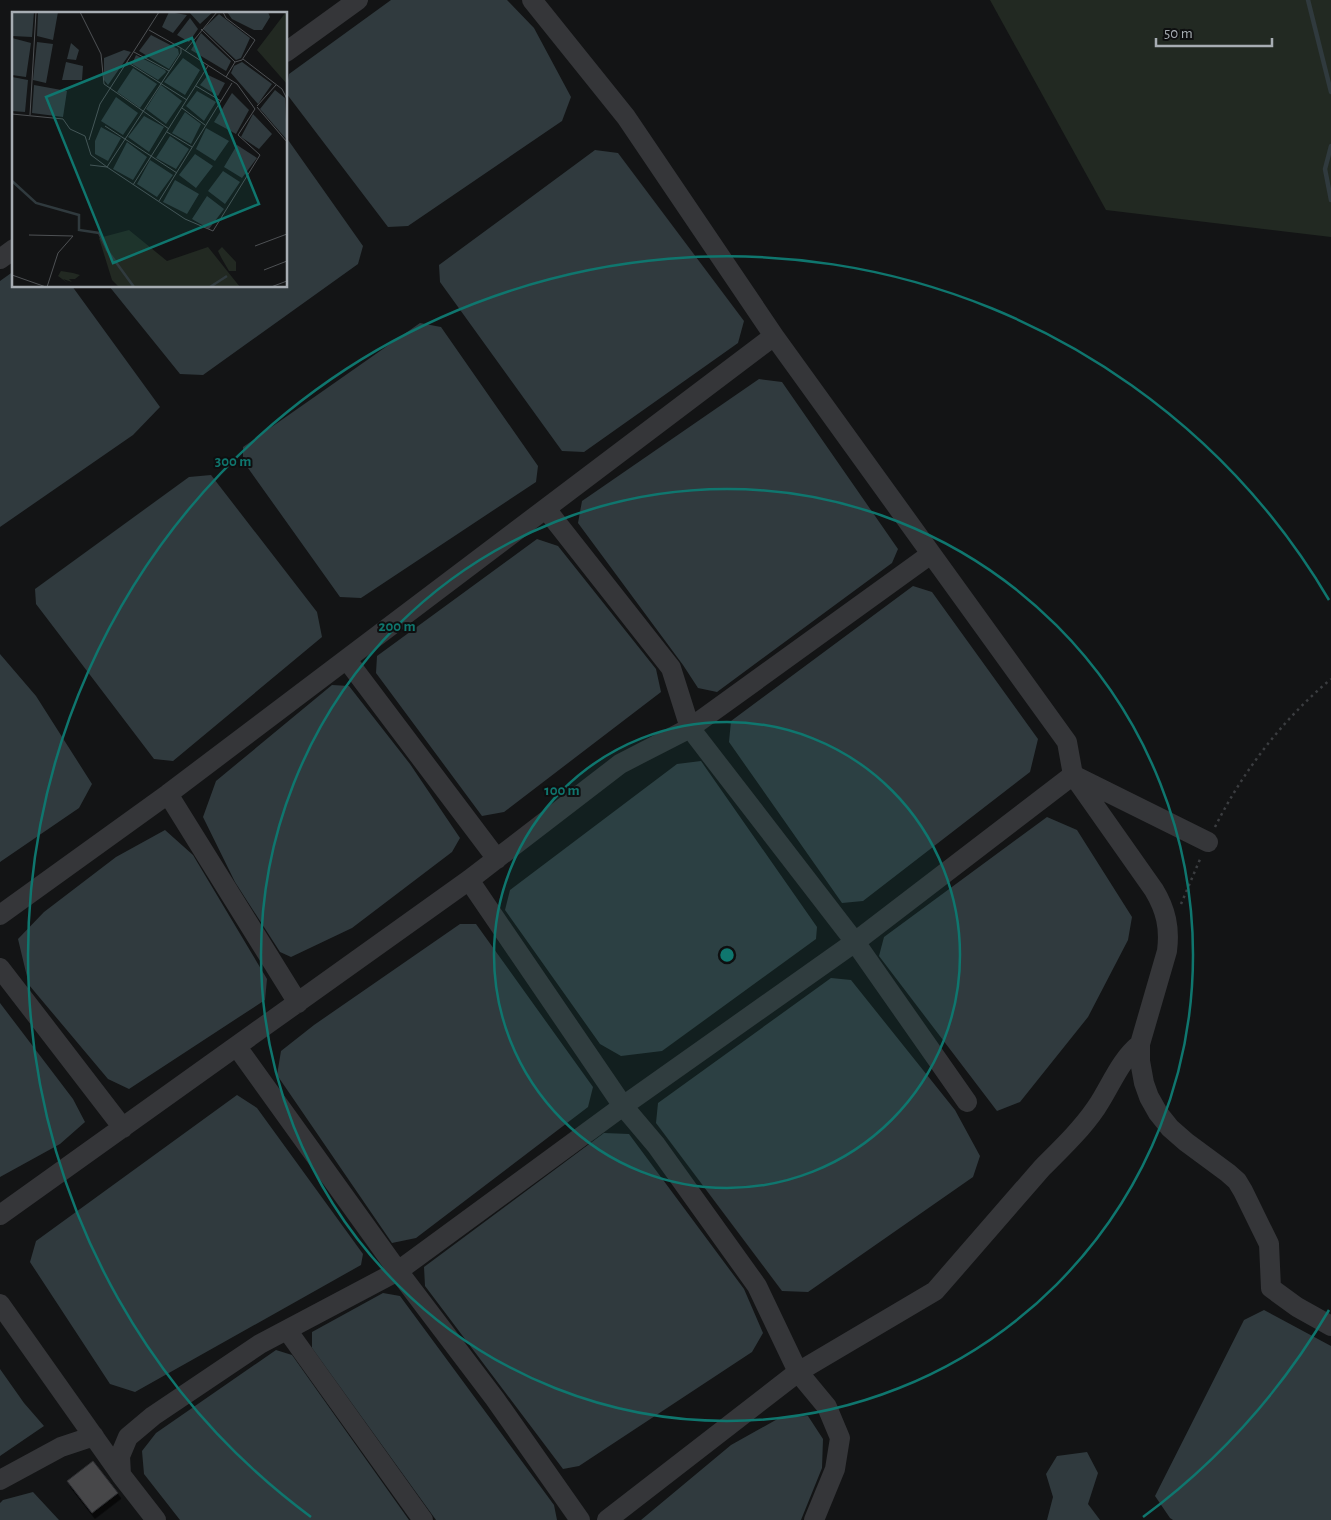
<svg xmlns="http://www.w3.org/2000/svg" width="1331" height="1520" font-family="'Alegreya Sans',sans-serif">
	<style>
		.green { fill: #222922 }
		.water { fill: #303a3e }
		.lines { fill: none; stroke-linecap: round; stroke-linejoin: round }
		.stream { stroke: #303a3e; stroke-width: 4.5 }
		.building { fill: #46474a; stroke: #2e2e31; filter: url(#shadow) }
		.path { stroke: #3b3d40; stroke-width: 2.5; stroke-dasharray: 2.5 4; stroke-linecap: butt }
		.minor { stroke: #353639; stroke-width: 20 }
		.ring { fill: none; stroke: #0f766e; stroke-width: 2.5 }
		.inset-river { fill: none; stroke: #303a3e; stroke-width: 2.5 }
		.inset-road { fill: none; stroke: #4e5154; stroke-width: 1 }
		.view { fill: #0f766e; fill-opacity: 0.15; stroke: #0f766e; stroke-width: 2.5 }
		.inset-edge { fill: none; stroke: #a7adb3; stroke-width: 2.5 }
		.centre { fill: #0f766e; stroke: #0e0f10; stroke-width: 2.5 }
		.ring-label { font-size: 15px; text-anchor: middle; font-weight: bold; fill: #0f766e; stroke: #0e0f10; stroke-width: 4; stroke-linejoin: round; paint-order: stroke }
	</style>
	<defs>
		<filter id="shadow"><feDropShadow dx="3" dy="5.5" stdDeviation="0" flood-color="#0009"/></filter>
	</defs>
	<rect width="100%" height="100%" fill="#131415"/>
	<path class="green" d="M990,0H1331V237L1106,210Z"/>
	<path class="water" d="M391,0H507L534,28L571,97L562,121L408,226L388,227L286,93L289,74Z
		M286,137L363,246L358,264L203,375L180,374L109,286H286Z
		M595,150L618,153L744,321L738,343L584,452L562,451L440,282L439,265Z
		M14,271V286H72L160,407L133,435L0,527V281Z
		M420,323L441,327L538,466L536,482L361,598L340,597L243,461V447Z
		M759,379L782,382L898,549L892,563L717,692L698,688L683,665L578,523L582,501Z
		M211,475L317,612L322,637L173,761L154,759L36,604L35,589L189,477Z
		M537,539L558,546L656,669L661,692L504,812L482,816L376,673L377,656Z
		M913,586L932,592L1038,739L1030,772L863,901L842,903L729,742L731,721Z
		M0,654L36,696L92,784L79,808L0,862Z
		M332,685L349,686L410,764L460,838L452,852L352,928L291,957L280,952L235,882L203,817L216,781Z
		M701,761L817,927L816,939L662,1051L621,1056L600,1044L505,910L510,890L677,764Z
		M1047,817L1077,830L1132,917L1128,940L1088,1017L1020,1102L997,1111L879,956L884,937Z
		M165,830L193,855L267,979L265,1000L129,1089L108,1079L29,985L18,939L44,912L116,857Z
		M460,924H476L593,1087L588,1107L416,1238L392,1243L277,1075L281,1051L314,1025Z
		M831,978L851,980L955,1110L980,1156L973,1177L808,1292L782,1291L656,1123L658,1103Z
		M0,1003L73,1099L85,1122L60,1144L0,1177Z
		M237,1095L257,1108L363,1254L361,1265L135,1392L110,1384L30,1262L36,1241Z
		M604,1133L629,1134L744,1289L763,1333L752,1352L579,1466L563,1469L425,1286L424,1267Z
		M383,1293L400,1296L554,1505L557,1520H436L312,1348V1332Z
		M1264,1310L1331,1346V1520H1173L1170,1518L1155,1496L1244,1320Z
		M276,1350L292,1355L409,1520H180L144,1474L142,1451L156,1433Z
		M0,1369L24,1403L44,1426L0,1456Z
		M808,1416L823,1439L822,1468L801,1520H641L731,1445L781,1417Z
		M1087,1452L1098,1473L1088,1504L1100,1520H1047L1053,1497L1046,1474L1057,1456Z
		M33,1492L59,1520H0V1503L3,1500Z"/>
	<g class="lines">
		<path class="stream" d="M1308,0L1331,92
			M1331,146L1325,169L1331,200"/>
	</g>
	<path class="building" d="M93,1461L118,1493L92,1513L67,1481Z"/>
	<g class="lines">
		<path class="path" d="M1215,827C1243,771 1283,719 1331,679
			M1181,904L1201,857"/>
		<path class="minor" d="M532,0L626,117L774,336L1067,742L1073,775L1208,842
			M286,52L358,0
			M0,259L14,249
			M546,509L671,668L690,728L855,942L967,1102
			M347,660L497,859
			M168,794L298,1003
			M469,880L623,1106L656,1145L757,1286L798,1372L827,1407L840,1438L835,1469L814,1520
			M0,915L168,794L774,336
			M0,968L123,1128
			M237,1047L398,1271L495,1399L580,1520
			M0,1215L469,880L620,764L690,728L931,554
			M0,1304L121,1475
			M287,1330L423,1520
			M0,1480L61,1447L94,1436
			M156,1520L121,1475L120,1456L128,1437L153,1416L260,1344L398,1271L623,1106L855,942L1073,775L1154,890C1166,910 1170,928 1167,951L1140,1044V1061L1144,1083L1149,1097L1158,1113L1170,1128L1186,1142L1228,1173L1237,1181L1243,1191L1269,1244L1271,1288L1297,1307L1331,1326
			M607,1520L798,1372L935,1291L1042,1168C1061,1149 1081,1130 1096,1108C1111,1086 1119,1061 1140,1044"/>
	</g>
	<circle cx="727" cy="955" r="233" fill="#0f766e" fill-opacity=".12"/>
	<g class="ring">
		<circle cx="727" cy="955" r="233"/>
		<circle cx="727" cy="955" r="466"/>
		<path d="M1329 1310A699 699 0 0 1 1143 1517M311 1517A699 699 0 1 1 1329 600"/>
	</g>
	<g transform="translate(12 12)">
		<rect width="275" height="275" fill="#131415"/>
		<path d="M274,0H275V72L245,38ZM117,218L155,249L196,235L228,275H107L100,268L87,226ZM210,235L224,250V259H217L210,247L206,239ZM49,259L61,261L68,263L63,267H57L60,270L51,267L57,272L46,264Z" fill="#222922"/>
		<path d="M0,0H22L20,25L0,24ZM26,0H46L41,28L25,24ZM157,0L175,3L161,21L150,15ZM177,0H201L188,12ZM215,0H256L258,5L250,18H242L220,7ZM207,2L238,26L229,46L224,48L191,17ZM178,6L186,17L177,30L165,23ZM189,21L219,49L214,59L179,38ZM139,23L166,37L167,42L157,57L127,39ZM0,26L19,31L14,65L0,63ZM25,30L41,32L34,71L21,68ZM59,31L67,38L64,48L55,47ZM112,38L119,40L96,73L92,68V46ZM124,43L153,58L154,60L146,68L120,52ZM171,46L188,58L173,83L152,70ZM54,50L71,54L70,68H50ZM230,50L260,72L246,92L219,61L222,54ZM121,56L145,72L128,96L105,80ZM196,63L213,71L206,84L188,73ZM0,65L16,68L13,100L0,99ZM22,73L55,79L51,105L20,101ZM149,73L170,89L154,112L134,97ZM263,78L273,86L275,128L248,97ZM185,79L204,90L192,109L174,94ZM220,81L237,98L224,122L202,110ZM104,85L126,101L111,123L89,109ZM173,100L189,112L179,132L160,121ZM241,102L260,122L247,137L229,125ZM132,104L152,115L137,140L116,125ZM89,115L109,126L96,149L83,142V129ZM194,116L217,129L203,149L184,137ZM158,124L177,137L164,157L144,146ZM115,130L135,145L121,168L101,157ZM225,133L245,146L230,166L212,155ZM183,142L201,154L184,176L167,163ZM138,148L161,163L145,185L125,172ZM211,159L228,170L213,192L196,179ZM163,168L187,182L175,202L151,190ZM195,184L212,197L197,217L180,207Z" fill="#303a3e"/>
		<path class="inset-river" d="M0,169L24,191L67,203V218L87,221L95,238L122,275M198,275L215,264"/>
		<path class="inset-road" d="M68,0L89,42L92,72L157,117M189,17L223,50L230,48L243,28L214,6L211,0M173,39L205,0M122,40L157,59M231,47L270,77L275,87M115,50L175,88M214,65L223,50M184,74L209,89M245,94L264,73M245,95L275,130M170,96L193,113M0,102L51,107L58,117L73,124L79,143L95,155L169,41V36L137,18M18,103L24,0M93,114L165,161M155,120L180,135M77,128L88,92L147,0M78,153L95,155L173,207L201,219L248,143L226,123L243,97L225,72L169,36M121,173L196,54M147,189L220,71M17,223L61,224L46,241L35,275M243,234L275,222M252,258L275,249M0,263L34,275M259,275L275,269"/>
		<path class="view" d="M180,26L247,192L101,251L34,85Z"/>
		<rect width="275" height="275" class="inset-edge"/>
	</g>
	<circle cx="727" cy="955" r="8" class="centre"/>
	<g class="ring-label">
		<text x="233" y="466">300 m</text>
		<text x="397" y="631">200 m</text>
		<text x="562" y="795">100 m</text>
	</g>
	<path d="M1156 38v8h116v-8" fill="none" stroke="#a7adb3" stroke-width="2.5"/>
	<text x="1164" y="38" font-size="15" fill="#a7adb3" stroke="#0e0f10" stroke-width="4" paint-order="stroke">50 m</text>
</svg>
